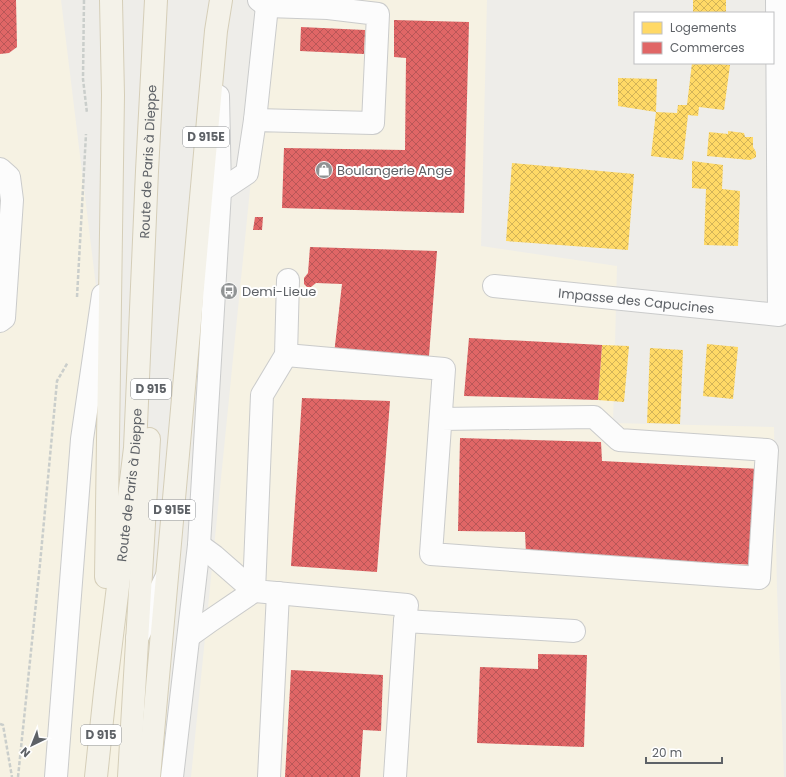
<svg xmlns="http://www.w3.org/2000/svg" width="786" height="777" font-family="Poppins,sans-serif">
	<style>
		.commercial { fill: #f6f2e3 }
		.homes { fill: url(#homes-cross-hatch) }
		.shops { fill: url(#shops-cross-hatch) }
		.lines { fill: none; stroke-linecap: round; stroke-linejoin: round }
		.minor-casing { stroke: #cacbcb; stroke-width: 24 }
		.major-casing { stroke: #d5ceb8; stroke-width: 24 }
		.path { stroke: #cacecb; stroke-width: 2.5; stroke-dasharray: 4 2; stroke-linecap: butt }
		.minor { stroke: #fcfcfc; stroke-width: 22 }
		.major { stroke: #f4f2e9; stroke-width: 22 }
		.labels { text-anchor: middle; stroke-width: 4; stroke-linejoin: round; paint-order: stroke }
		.shield { fill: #fff; stroke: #8e9195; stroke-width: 1 }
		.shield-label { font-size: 12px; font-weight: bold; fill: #5e6267 }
		.street-label { font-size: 13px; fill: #5e6267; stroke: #fff }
		.poi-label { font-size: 13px; fill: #5e6267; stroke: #fff; text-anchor: start }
	</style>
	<defs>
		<pattern id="homes-cross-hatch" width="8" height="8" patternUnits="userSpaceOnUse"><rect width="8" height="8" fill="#ffd966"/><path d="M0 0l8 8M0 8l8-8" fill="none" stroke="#d2b358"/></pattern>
		<pattern id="shops-cross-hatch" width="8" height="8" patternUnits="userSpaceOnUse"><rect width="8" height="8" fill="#e06666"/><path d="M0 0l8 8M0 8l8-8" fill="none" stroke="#b95758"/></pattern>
	</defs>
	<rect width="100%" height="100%" fill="#eeede9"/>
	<path class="commercial" d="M0,0H61L156,777H0Z
		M269,0H487L481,246L617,266L613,423L774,427L777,590L784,777H191Z"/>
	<path class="homes" d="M693,0H726V13H693Z
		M692,63H710L730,65L724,110L699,107L698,116L688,115L683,160L651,156L656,112L677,113L678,105H687Z
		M618,78L657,79L656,112L618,106Z
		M728,131L744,133L745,137H753V147L756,152V157L750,160L707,156L709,132L728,134Z
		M692,161L723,165L722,189L740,191L738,246L704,245L706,189L692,188Z
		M512,163L634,174L628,250L506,241Z
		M707,344L738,347L733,399L703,396Z
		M602,345L629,346L624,402L598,400Z
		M650,348L683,350L680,424L647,423Z"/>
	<path class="shops" d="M0,0H16L17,47L9,53L0,54Z
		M394,20L469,22L464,213L282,208L284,148L405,150L406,58L394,57Z
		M301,27L365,30L364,54L300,51Z
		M255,217H263L262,230H253Z
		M310,247L437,251L429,356L334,354L342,284L316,283L311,287H307L304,284V278L308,273Z
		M469,338L602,345L598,400L464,396Z
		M302,398L390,401L377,572L291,566Z
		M460,438L601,442L602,461L760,469L757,565L526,554L525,532L458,531Z
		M538,654L587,655L584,747L477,743L480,667L538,669Z
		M291,670L383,675L381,731L363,730L360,777H285Z"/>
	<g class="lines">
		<g class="minor-casing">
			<g id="minor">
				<path d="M255,120L267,6"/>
				<path d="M0,169L9,177L12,200L4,318L0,321"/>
				<path d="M220,191L247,173L255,120L373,123L378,14L328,8L267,6L259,0"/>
				<path d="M288,280L286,355L262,395L254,591L407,605L405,621"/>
				<path id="s1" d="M494,286L779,315L777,0"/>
				<path d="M286,355L444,369L431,554L759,578L767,450L619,440L594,417L441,419"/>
				<path d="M189,636L210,621L254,591L214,556L199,545"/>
				<path d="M137,638L166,578"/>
				<path d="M56,777L82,439L103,295"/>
				<path d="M172,777L199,545L220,191L218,96"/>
				<path d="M269,777L278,593"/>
				<path d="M395,777L405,621L574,631"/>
			</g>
		</g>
		<g class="major-casing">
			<g id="major">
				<path d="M106,577L113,95L111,0"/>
				<path id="s2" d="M96,777L105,692L135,448L147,171L156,0"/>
				<path d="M129,777L149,439"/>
				<path d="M149,777L216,31L221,0"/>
			</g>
		</g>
		<path class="path" d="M84,0L83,79L87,113
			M77,297L86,134
			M0,724L3,725L12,777
			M18,777L40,564L57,381L68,362"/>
		<use href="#minor" class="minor"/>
		<use href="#major" class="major"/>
	</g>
	<defs>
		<g id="shop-disc" transform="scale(0.9)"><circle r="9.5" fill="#909394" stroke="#fff"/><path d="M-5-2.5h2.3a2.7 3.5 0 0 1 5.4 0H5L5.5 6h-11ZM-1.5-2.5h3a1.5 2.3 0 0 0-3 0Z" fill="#fff"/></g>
		<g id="bus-disc" transform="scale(0.9)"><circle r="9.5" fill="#909394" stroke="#fff"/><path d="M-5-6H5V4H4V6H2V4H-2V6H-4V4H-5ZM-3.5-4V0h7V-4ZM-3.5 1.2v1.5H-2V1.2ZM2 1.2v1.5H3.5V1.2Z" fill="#fff"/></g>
	</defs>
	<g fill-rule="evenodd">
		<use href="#shop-disc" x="324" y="170"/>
		<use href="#bus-disc" x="229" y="291"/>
	</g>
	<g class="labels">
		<g class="shield">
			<rect x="183" y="127" width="46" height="20" rx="3"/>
			<rect x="131" y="379" width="40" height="20" rx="3"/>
			<rect x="149" y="500" width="46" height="20" rx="3"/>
			<rect x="81" y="725" width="40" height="20" rx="3"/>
		</g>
		<g class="shield-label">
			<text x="206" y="141">D 915E</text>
			<text x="151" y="393">D 915</text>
			<text x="172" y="514">D 915E</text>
			<text x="101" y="739">D 915</text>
		</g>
		<g class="street-label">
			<text dy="5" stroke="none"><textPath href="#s2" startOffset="618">Route de Paris à Dieppe</textPath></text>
			<text dy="5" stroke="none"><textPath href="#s1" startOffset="143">Impasse des Capucines</textPath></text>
			<text dy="5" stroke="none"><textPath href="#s2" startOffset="294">Route de Paris à Dieppe</textPath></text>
		</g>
		<g class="poi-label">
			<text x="337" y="175">Boulangerie Ange</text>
			<text x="242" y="296">Demi-Lieue</text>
		</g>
	</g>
	<rect x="634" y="12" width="140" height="52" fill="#ffffff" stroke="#bfc0c2"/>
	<rect x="642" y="22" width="20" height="12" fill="#ffd966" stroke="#bfc0c2"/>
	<text x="670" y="32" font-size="12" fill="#5e6267">Logements</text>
	<rect x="642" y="42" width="20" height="12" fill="#e06666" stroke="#bfc0c2"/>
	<text x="670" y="52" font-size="12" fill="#5e6267">Commerces</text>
	<g transform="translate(32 745) rotate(223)" stroke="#ffffff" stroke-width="3" paint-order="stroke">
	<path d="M0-3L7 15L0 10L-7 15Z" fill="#5e6267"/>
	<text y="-6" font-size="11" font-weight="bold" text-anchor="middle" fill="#5e6267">N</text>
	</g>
	<path d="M646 757v6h76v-6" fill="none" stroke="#5e6267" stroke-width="2"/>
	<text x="652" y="757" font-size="12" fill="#5e6267" stroke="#ffffff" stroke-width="3" paint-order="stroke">20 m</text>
</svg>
